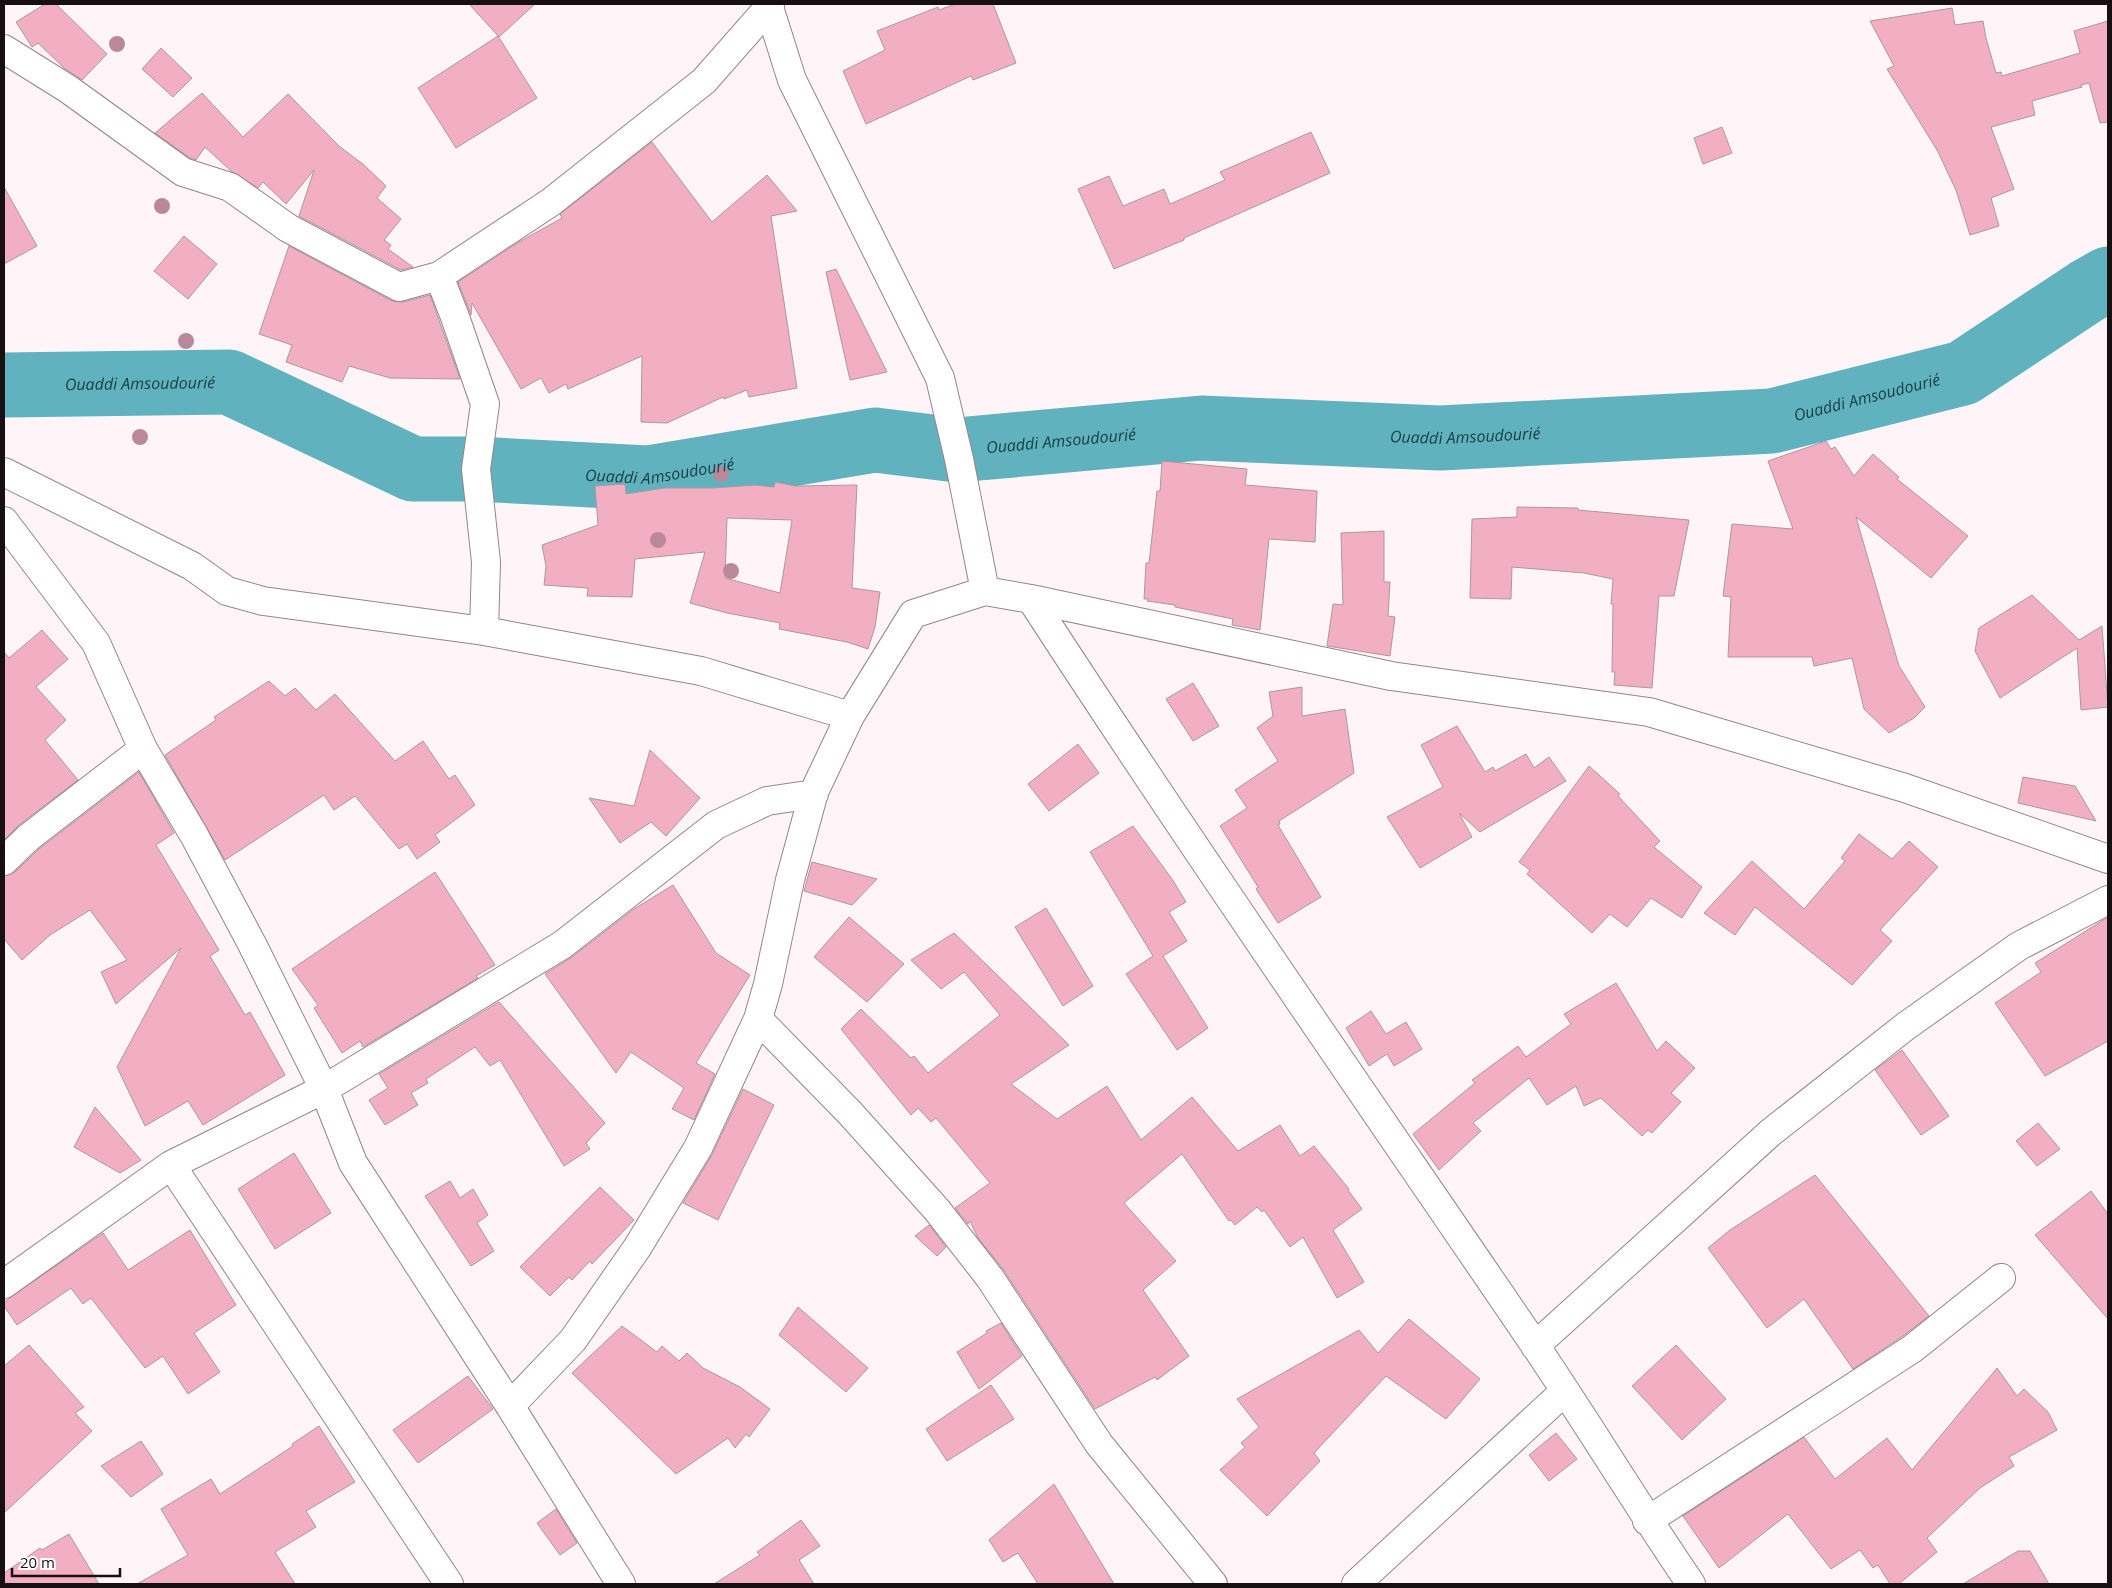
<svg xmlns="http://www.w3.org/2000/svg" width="2112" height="1588" font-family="'Open Sans',sans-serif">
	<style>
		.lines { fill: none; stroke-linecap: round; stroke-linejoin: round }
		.river { stroke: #60b3be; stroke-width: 65 }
		.building { fill: #f2afc3; stroke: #ac979d; fill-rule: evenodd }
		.minor-casing { stroke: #978388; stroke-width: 30 }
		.minor { stroke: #fff; stroke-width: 28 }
		.tree { fill: #b9899a }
		.labels { text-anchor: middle; stroke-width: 4; stroke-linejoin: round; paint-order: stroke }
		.water-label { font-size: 16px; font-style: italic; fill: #184045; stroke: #fff }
	</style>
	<rect width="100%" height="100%" fill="#fff5f8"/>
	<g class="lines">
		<path class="river" id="s1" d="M4,385L229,382L413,469H476L648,478L875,440L957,450L1201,428L1440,438L1772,421L1963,373L2087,291L2108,279"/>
	</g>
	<path class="building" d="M45,4H56L107,54L82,80L64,68L38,43L32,47L16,22Z
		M469,4H535L499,37Z
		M955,4H993L1016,63L973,80L971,76L866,124L843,71L885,50L877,31L938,7L939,10Z
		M1952,8L1955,25L1983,21L1986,38L1996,73L2001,72L2002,76L2080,53L2074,31L2108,21V122L2100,123L2089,83L2081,85L2082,87L2032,101L2035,115L1991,127L2014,189L1991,198L1999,226L1970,235L1956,190L1937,150L1887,69L1894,66L1870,21Z
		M498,36L537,98L456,148L418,88Z
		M161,48L192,78L173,97L142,69Z
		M202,93L243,137L288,94L339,146L364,165L386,186L377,198L401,219L384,240L391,245L388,249L413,267L401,270L299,216L314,170L286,204L263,182L258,188L231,171L205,147L196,160L190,158L155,133Z
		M1722,127L1732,153L1703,164L1694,138Z
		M1311,132L1330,173L1184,238V240L1114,269L1078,189L1109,176L1123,206L1164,189L1170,204L1225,180L1220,172Z
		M652,142L712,222L767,175L797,211L771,216L797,388L749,397L747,390L724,399L723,397L667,423L641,422L642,356L568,389L566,384L549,393L541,378L521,389L472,303L471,315L458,282L519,242L562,218L560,214Z
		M4,187L37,246L4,264Z
		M184,236L217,264L188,299L154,271Z
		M289,246L392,301L403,302L430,295L460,379L390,378L349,366L342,382L286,362L292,345L259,334Z
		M836,269L887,372L850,380L826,272Z
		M1826,441L1831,449L1835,447L1854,476L1873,454L1899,477L1897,479L1968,536L1931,578L1856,517L1899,666L1925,707L1914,718L1889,733L1864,709L1852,658L1814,666L1812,657H1728L1731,597L1723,596L1732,524L1793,529L1768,461Z
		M1162,461L1247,469L1245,485L1317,491L1315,542L1269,539L1260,630L1232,625L1233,619L1175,607V605L1147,601L1149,599H1144L1146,563H1149L1157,491H1160Z
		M775,482L796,486L857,485L852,588L880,592L875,627L868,649L847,642L779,629L780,623L727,613L690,603L705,552L635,559L632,597L587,596L588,588L544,585L546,566L542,545L598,525L595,486L625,484L626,494L664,488H713L755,485L774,487ZM727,518L792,520L780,593L725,578Z
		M1517,507L1578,508V510L1689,520L1674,596H1659L1652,688L1614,685L1615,672H1612L1613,604H1611L1613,579L1584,573L1512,567L1511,599L1470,598L1472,519L1517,517Z
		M1384,531V582H1390L1388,616L1395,617L1390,656L1327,646L1333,604L1343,605L1341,533Z
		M2032,595L2079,640L2102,626L2108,707L2081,710L2077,648L2000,698L1975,651L1979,628Z
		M42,630L68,659L36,687L66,720L45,740L78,780L19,825L4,840V652L9,658Z
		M269,681L285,696L295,688L316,710L335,694L395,761L423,741L449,779L455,775L475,805L435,835L440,842L417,859L407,844L399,849L355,796L334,810L324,795L225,860L165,755L216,720L214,717Z
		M1193,683L1219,726L1193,741L1166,699Z
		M1302,687V716L1345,709L1354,773L1279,821L1280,824L1278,825L1321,897L1278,923L1256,889L1258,887L1220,826L1247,808L1235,790L1278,761L1257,728L1273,716L1269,692Z
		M1457,726L1485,772L1493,767L1495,771L1526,754L1534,768L1549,757L1566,781L1480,832L1459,813L1472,837L1420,868L1387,817L1443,787L1421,745Z
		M1078,744L1099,773L1049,811L1028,784Z
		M650,750L700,798L666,836L651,822L620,843L589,798L634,806Z
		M1589,766L1620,794L1618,796L1660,841L1654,847L1702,887L1682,918L1651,898L1627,927L1610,914L1592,933L1527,874L1530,870L1519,862Z
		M139,772L174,833L156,845L219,950L210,956L245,1015L250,1012L285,1075L203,1125L188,1101L145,1126L117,1067L181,948L116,1004L101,972L127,960L90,910L50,935L22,960L4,939V876L15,872L39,849Z
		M2023,777L2075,786L2096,821L2018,803Z
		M1133,826L1172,879L1186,902L1169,912L1187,941L1163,956L1208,1028L1177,1050L1126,974L1153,956L1090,852Z
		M1859,834L1892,859L1909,841L1938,867L1880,930L1892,941L1852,985L1755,907L1735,935L1704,913L1752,861L1804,909L1845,861L1841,858Z
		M812,862L877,879L852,905L804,891Z
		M435,872L495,965L476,976L478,978L363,1047L360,1041L342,1053L314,1008L318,1005L292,969Z
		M673,885L716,953L750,975L696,1063L715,1074L694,1120L672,1109L684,1088L631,1052L616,1073L545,974L572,957L634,909Z
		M1046,908L1093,986L1063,1006L1015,927Z
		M849,917L904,964L867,1002L814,957Z
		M2108,917V1041L2045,1076L1995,1003L2041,972L2035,963Z
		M954,933L1069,1045L1011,1084L1057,1119L1107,1086L1141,1140L1192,1097L1238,1151L1280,1125L1300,1156L1314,1146L1349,1189L1348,1190L1362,1209L1333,1230L1364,1282L1337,1298L1303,1237L1290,1247L1264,1210L1262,1212L1257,1207L1235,1225L1231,1220L1229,1221L1182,1154L1124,1203L1176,1261L1143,1290L1189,1356L1157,1380L1155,1377L1095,1409L1003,1269L978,1238L970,1221L968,1224L955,1208L990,1183L936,1118L931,1122L918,1108L911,1115L841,1029L861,1009L911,1058L914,1056L928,1073L1000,1015L964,972L941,989L911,960Z
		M1616,983L1657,1051L1666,1041L1695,1068L1671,1093L1681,1102L1652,1133L1648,1130L1642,1136L1601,1098L1584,1106L1576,1086L1547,1105L1529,1078L1473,1123L1481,1131L1439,1170L1413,1134L1475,1083L1472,1080L1518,1046L1526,1057L1571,1024L1564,1014Z
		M499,1002L605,1123L586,1143L590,1149L564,1166L500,1060L490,1066L475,1047L426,1079L428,1083L411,1093L418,1105L385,1125L369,1100L388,1088L379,1074Z
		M1371,1011L1386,1034L1406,1022L1422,1049L1394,1066L1387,1054L1369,1066L1346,1028Z
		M1902,1050L1949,1116L1921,1135L1875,1070Z
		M743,1089L774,1105L718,1220L683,1203L712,1155Z
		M95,1107L141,1160L120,1173L74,1147Z
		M2038,1123L2060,1149L2037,1166L2016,1141Z
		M294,1153L331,1213L275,1249L238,1189Z
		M1815,1175L1929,1316L1903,1336L1853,1369L1804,1299L1767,1328L1708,1248L1730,1230Z
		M450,1181L460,1198L473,1189L488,1215L477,1223L494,1251L471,1266L425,1196Z
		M600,1187L634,1220L592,1264L590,1261L572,1280L569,1277L550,1296L520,1267Z
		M2091,1191L2108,1214V1319L2035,1235Z
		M929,1225L946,1247L937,1256L915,1236Z
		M190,1230L236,1305L194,1333L220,1372L188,1394L163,1356L145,1368L91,1298L83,1304L71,1288L17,1325L4,1306V1302L103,1233L128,1270Z
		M798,1307L868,1368L846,1392L779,1335Z
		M1409,1319L1480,1379L1446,1419L1386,1376L1314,1453L1320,1461L1267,1516L1220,1470L1245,1447L1241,1443L1259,1427L1237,1399L1359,1330L1378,1353Z
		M1001,1323L1022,1356L979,1389L957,1352L987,1333L986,1331Z
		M622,1326L657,1352L662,1346L679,1361L687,1353L703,1368L740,1387L770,1409L749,1437L746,1434L735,1448L728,1438L676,1474L572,1373Z
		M29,1345L84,1407L75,1413L92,1431L4,1513V1366Z
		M1676,1345L1726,1399L1682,1440L1632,1386Z
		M1997,1368L2017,1396L2024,1389L2048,1412L2057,1430L2009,1457L2014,1466L1980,1488L1927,1538L1937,1552L1899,1584H1890L1878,1565L1873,1568L1860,1550L1831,1569L1788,1514L1719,1568L1683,1516L1804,1437L1835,1479L1887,1438L1912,1470Z
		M468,1376L493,1409L418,1463L393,1430Z
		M991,1385L1014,1419L947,1461L926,1429Z
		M319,1426L355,1482L306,1511L316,1527L275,1552L295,1584H137L188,1555L161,1509L211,1479L220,1494L293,1446L292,1444Z
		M1556,1433L1577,1459L1549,1481L1529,1455Z
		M141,1441L163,1474L131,1497L101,1466Z
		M1054,1484L1114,1584H1038L1018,1553L1003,1562L989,1540Z
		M556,1509L577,1543L560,1555L537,1523Z
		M801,1520L820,1546L799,1560L814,1584H714L760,1555L757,1552Z
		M69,1534L99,1584H4V1573L40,1548L42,1550Z
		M2018,1551H2030L2049,1584H1963Z"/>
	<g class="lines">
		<g class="minor-casing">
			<path id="minor" d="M768,4L792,80L940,378L959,459L985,591
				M4,49L68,89L183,172L230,187L288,228L399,287L439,276L551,202L704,81L770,6
				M439,276L455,317L485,404L476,469L486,562L484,631
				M4,472L192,566L227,591L263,601L484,631L701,671L850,716
				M4,521L96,643L143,749L194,835L252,944L324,1089L353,1163L510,1406L621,1584
				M1031,599L1391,676L1649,712L1905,788L2108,859
				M4,861L29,837L143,749
				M758,1019L850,1113L937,1210L990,1278L1099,1444L1213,1584
				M171,1165L449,1584
				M4,1284L171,1165L324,1089L562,945L716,825L767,801L814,794
				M1535,1346L1770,1133L1906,1026L2019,946L2108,900
				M510,1406L573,1340L637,1248L698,1148L758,1019L768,984L790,880L814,792L850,716L913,614L985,591L1031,599C1192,847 1361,1090 1528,1335C1584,1417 1635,1502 1691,1584
				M1647,1521L1912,1349L2001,1278
				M1356,1584L1565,1391"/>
		</g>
		<use href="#minor" class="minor"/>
	</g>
	<g class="tree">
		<circle cx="117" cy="44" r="8"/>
		<circle cx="162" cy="206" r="8"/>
		<circle cx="186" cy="341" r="8"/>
		<circle cx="140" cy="437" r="8"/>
		<circle cx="721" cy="474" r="8"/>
		<circle cx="658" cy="540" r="8"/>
		<circle cx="731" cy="571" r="8"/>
	</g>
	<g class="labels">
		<g class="water-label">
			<text dy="6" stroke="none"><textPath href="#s1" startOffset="136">Ouaddi Amsoudourié</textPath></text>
			<text dy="6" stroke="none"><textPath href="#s1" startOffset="1891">Ouaddi Amsoudourié</textPath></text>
			<text dy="6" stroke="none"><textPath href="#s1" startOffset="1486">Ouaddi Amsoudourié</textPath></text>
			<text dy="6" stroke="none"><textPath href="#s1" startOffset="1081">Ouaddi Amsoudourié</textPath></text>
			<text dy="6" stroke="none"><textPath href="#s1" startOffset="676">Ouaddi Amsoudourié</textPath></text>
		</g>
	</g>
	<rect width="2112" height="1588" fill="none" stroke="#170f12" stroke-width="10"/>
	<path d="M12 1568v8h108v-8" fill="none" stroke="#170f12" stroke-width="2.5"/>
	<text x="20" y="1568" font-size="15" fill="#170f12" stroke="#ffffff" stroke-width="4" paint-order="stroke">20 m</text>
</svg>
